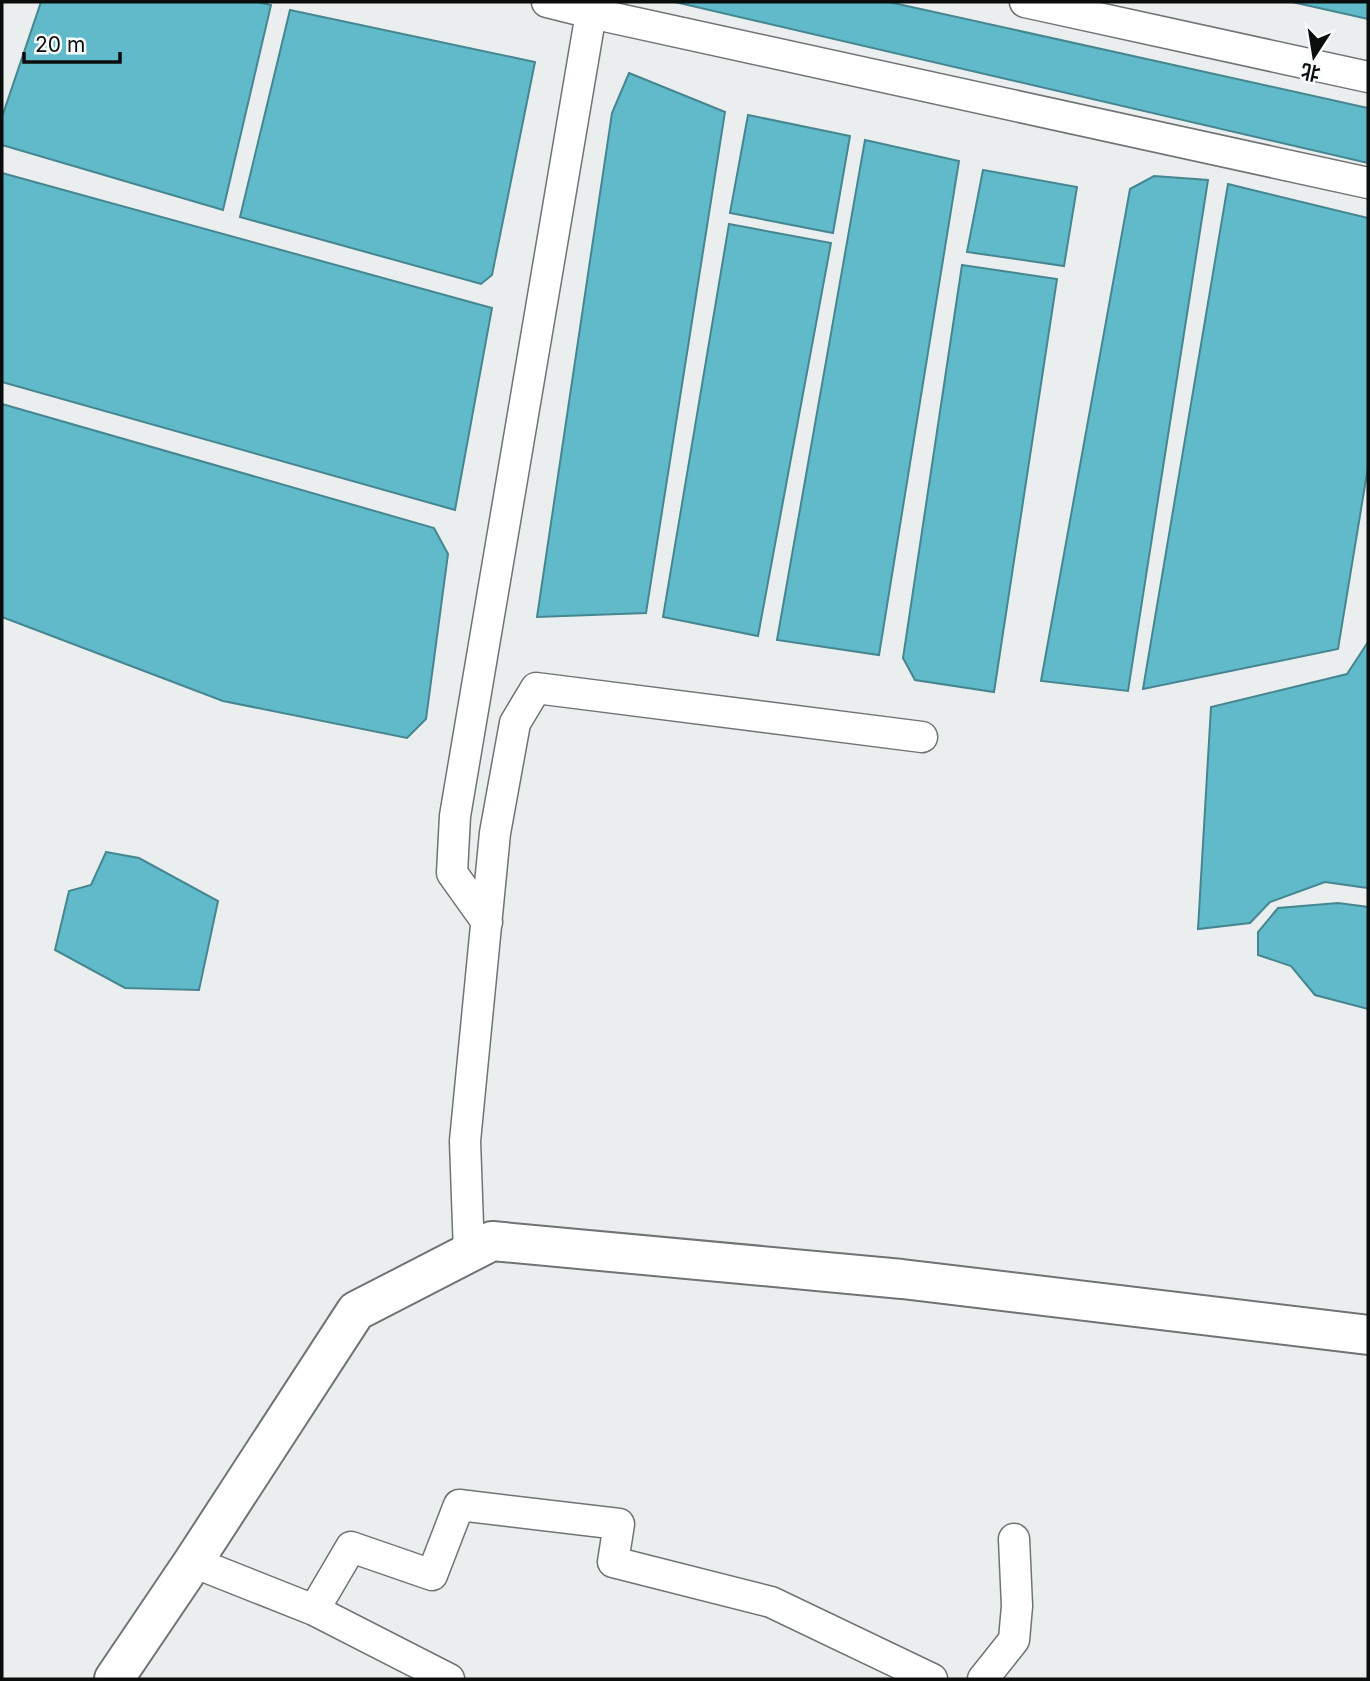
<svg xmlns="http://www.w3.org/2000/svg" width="1370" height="1681" font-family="Inter,'Noto Sans SC',sans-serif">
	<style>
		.water { fill: #60bac9; stroke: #468691; stroke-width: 2 }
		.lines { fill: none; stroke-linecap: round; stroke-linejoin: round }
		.street-casing { stroke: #6f7373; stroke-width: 33 }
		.secondary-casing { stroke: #6f7373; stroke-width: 42 }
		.street { stroke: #fff; stroke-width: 30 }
		.secondary { stroke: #fff; stroke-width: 38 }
	</style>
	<rect width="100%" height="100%" fill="#eaeeef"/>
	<path class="water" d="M41,2H257L271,5L223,210L2,145V117Z
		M675,2H889L1368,108V163Z
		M1292,2H1368V19Z
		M290,10L535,62L492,275L481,284L240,217Z
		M629,73L725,112L646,613L537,617L612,113Z
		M748,115L850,136L833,233L730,213Z
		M865,140L959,161L879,655L777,640Z
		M983,170L1077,187L1064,266L967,252Z
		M2,173L492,308L455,510L2,382Z
		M1154,176L1208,180L1128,691L1041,681L1130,189Z
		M1228,184L1368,218V467L1338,649L1143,689Z
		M729,224L831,243L758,636L663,617Z
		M962,265L1057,279L994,692L915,680L903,658Z
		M2,404L434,528L448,554L426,719L407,738L223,701L2,617Z
		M1368,642V888L1325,882L1270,902L1250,923L1198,929L1211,707L1347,674Z
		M106,852L139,858L218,901L199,990L125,988L55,950L69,891L91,885Z
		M1338,903L1368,907V1009L1315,995L1291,966L1258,955V932L1278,908Z"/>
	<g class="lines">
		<g class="street-casing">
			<path id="street" d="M547,2L591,13
				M1025,2L1368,77
				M487,922L452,873L455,816L591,13L1368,183
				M469,1253L465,1141L495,833L515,723L536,688L922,737
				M193,1562L314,1610L449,1679
				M314,1610L351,1547L432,1575L459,1505L619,1524L613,1562L771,1602L932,1679
				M983,1679L1014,1640L1017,1606L1014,1539"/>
		</g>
		<g class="secondary-casing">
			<path id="secondary" d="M114,1679L193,1562L356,1311L492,1241L902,1279L1368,1335"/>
		</g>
		<use href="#street" class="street"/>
		<use href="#secondary" class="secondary"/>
	</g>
	<rect width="1370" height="1681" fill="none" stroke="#0b0d0d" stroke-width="7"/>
	<g transform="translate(1314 56) rotate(192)" stroke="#f7fbfc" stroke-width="5" paint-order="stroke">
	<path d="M0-5L12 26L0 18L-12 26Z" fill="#0b0d0d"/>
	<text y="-10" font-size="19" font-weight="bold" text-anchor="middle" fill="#0b0d0d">北</text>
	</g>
	<path d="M24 52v10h96v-10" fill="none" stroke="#0b0d0d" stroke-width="3.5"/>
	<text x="35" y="52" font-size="21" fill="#0b0d0d" stroke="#f7fbfc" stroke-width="5" paint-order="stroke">20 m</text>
</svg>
